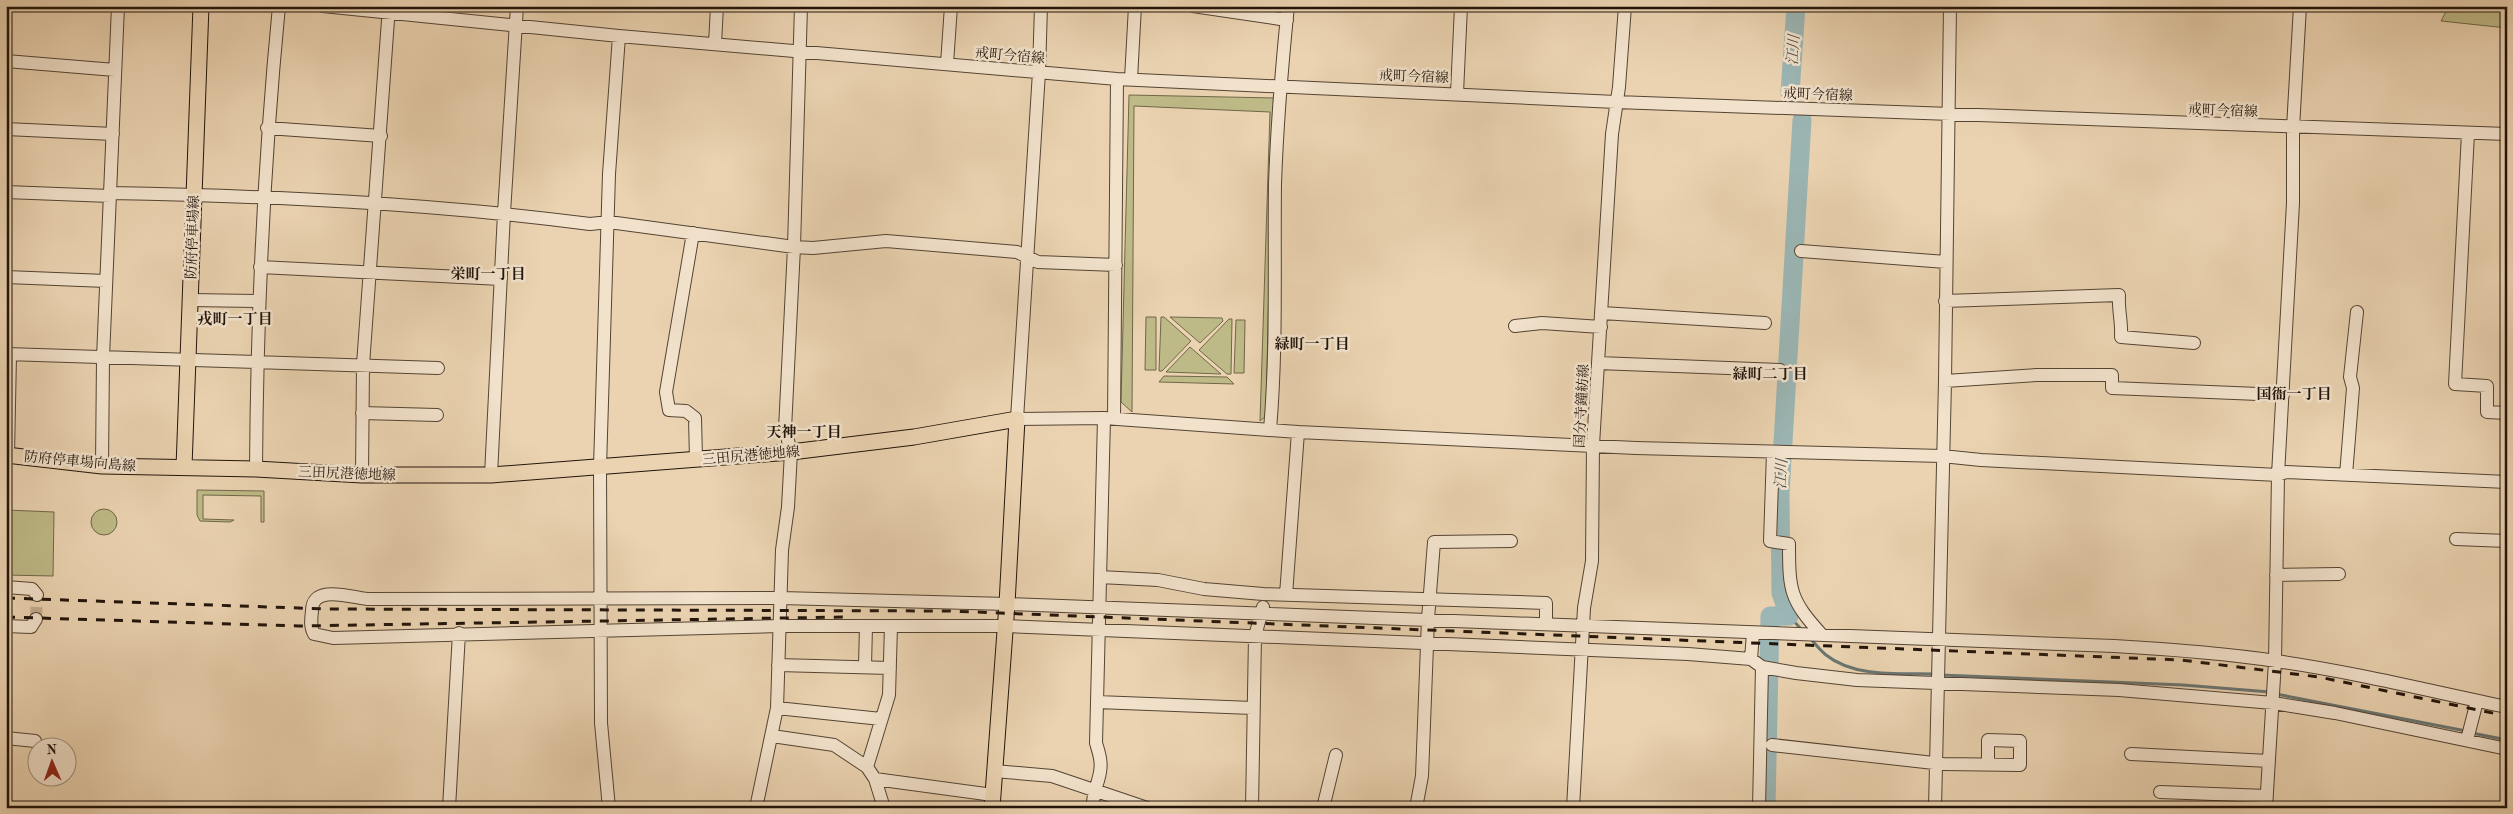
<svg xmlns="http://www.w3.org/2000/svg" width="2513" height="814" font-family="'Old Standard TT','Noto Serif JP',serif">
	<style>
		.green { fill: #beba87; stroke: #706749 }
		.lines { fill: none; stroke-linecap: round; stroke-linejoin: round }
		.stream { stroke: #6a7571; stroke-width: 3 }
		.river { stroke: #9bb6b5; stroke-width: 19 }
		.minor-tunnel { stroke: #c3ad90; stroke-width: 12; stroke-dasharray: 12 6; stroke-linecap: butt }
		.minor-casing { stroke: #544434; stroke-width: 14 }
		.major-casing { stroke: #21140b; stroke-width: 17 }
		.minor { stroke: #f2e2cc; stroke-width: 12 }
		.major { stroke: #ebd3b1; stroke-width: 15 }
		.rail { stroke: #21140b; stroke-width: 3; stroke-dasharray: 9 9; stroke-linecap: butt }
		.labels { text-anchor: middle; stroke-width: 5; stroke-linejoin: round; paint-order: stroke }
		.street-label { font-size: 14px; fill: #21140b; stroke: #f2e2cc }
		.water-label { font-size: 15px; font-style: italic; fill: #4c4d46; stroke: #f2e2cc }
		.neighbourhood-label { font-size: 15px; font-weight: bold; fill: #21140b; stroke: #f2e2cc }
	</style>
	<rect width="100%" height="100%" fill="#ebd3b1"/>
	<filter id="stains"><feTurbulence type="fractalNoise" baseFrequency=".004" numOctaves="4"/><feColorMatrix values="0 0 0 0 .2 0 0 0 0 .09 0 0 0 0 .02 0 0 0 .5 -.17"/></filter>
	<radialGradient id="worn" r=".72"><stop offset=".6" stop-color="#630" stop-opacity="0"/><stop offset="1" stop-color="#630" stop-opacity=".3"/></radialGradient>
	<path class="green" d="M2449,6H2507V28L2441,21Z
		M1129,95L1276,98L1271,182L1266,416L1260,421L1270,112L1134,106L1132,412L1121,402Z
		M1146,317H1156V370H1145Z
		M1161,317H1164L1191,341L1162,371H1159Z
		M1170,317L1222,318L1223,321L1200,343Z
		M1229,319H1232L1231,374H1227L1199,350Z
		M1236,320H1245L1244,373H1234Z
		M1190,347L1221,374L1166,372Z
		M1164,376L1227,377L1234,384L1159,382Z
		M197,490L264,491V522H261V496L203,495V519L234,520L230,522L200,521L197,515Z
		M91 522a13 13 0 1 1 26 0a13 13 0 1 1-26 0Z
		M6,510L54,512L53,576L6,575Z"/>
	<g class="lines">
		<path class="stream" d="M1789,616L1802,630
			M1810,638C1815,644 1820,650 1826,655C1855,678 1900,673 1935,674
			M1941,675L2183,685L2270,692
			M2276,694L2466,731
			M2472,733L2507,740"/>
		<path class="river" d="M1790,93L1796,6
			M1766,808L1770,616H1789L1781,593L1780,493L1802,120"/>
		<path class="minor-tunnel" d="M36,619L37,595"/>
		<g class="minor-casing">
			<path id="minor" d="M323,6L619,36L1117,79L1616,102L2507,134
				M1041,6L1039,72L1017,419L1104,418L1298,432L1636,448L1942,456L1981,460L2278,475L2286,472L2507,482
				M1193,6L1287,20
				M715,44L717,6
				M6,61L115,70
				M947,64L951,6
				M1131,79L1135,6
				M1457,93L1461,6
				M267,128L381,136
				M6,129L113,134
				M2468,133L2455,384L2487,386V412L2507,413
				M6,192L110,196
				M110,193C271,196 430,203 590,224L609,222L794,247L813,248L886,241L1017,252L1038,262L1116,265
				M693,233L666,392L669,410L686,411L695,418L696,459
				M1801,251L1946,262
				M260,267L501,279
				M6,277L106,281
				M190,300L259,301
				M1945,301L2119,295C2118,310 2122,322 2121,337L2194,343
				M1602,313L1765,323
				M1515,326L1542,323L1601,327
				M6,354L438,368
				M1598,363L1780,370
				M1945,381L2037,375H2112V388L2283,395
				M362,413L437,415
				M1114,419L1117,79
				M1270,430C1277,348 1274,266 1275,184C1277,125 1282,65 1288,6
				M1773,452L1770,541L1789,544C1789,591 1790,600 1822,635
				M8,455L10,355
				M102,466L103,358L118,6
				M256,469C257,314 264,160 279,6
				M362,475L363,365L389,6
				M491,475L504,213L517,6
				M2346,475L2353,388L2350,377L2357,312
				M2456,539L2507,541
				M2276,575L2339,574
				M1100,577L1158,580L1204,589L1263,594L1546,603V623
				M6,587L32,589L37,595
				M1286,595L1298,432
				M6,626L31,627L36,619
				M1751,659L1753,633
				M778,665L890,668
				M865,666L866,626
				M1097,702L1253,708
				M2507,707C2430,691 2354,672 2276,661C2222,653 2168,649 2114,646L1007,604L781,598L367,599C350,597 312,584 312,611C311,619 310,627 314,634L333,638L779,626H1005L1688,654L1751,659L1762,667L1796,673L1857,680L2119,690L2273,703L2335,713L2507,749
				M777,708L881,719
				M772,736L834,745L867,767L875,779L884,808
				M6,738L35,741
				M2467,740L2477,701
				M1772,745L1943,764L2020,765V741L1988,740V764
				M2131,754L2269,761
				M867,767L889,695L891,626
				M994,771L1052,776L1147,808
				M875,779L993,795
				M2160,792L2267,796
				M449,808L459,633
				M609,808L601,723L600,467L609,174L619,36
				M756,808L777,708L782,550L788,507L791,452L785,429L794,247L801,6
				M1093,808C1092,793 1098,785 1100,772C1102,762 1099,753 1096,743L1104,418
				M1252,808L1255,636L1263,607
				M1323,808L1336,755
				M1416,808L1422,776L1428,619L1434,542L1511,541
				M1573,808L1584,608L1592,561L1593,445L1612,134L1619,87L1625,6
				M1759,808L1762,667
				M1935,808L1945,381L1950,6
				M2266,808L2275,661L2278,475L2293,203V128L2300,6"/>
		</g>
		<g class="major-casing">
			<path id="major" d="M6,455L102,466L256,469L362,475H491L791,452L914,437L1017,419L1007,604L992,808
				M184,467L201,6"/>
		</g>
		<use href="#minor" class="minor"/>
		<use href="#major" class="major"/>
		<path class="rail" d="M6,598L328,609L950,611L2181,660L2319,677L2507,716
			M6,617L299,626L845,617"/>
	</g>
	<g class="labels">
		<g class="street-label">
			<text transform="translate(1010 55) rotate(5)" y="5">戒町今宿線</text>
			<text transform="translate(1414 76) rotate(2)" y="5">戒町今宿線</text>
			<text transform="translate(1818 94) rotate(2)" y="5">戒町今宿線</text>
			<text transform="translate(2223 110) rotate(2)" y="5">戒町今宿線</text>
			<text transform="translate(192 237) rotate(-88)" y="5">防府停車場線</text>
			<text transform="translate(1581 406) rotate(-87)" y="5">国分寺鐘紡線</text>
			<text transform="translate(751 455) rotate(-5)" y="5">三田尻港徳地線</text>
			<text transform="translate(80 461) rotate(5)" y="5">防府停車場向島線</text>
			<text transform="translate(347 473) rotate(2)" y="5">三田尻港徳地線</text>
		</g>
		<g class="water-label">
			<text transform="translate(1793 50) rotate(-86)" y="5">江川</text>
			<text transform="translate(1781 474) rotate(-87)" y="5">江川</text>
		</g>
		<g class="neighbourhood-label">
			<text x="488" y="279">栄町一丁目</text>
			<text x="235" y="324">戎町一丁目</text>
			<text x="1312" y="349">緑町一丁目</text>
			<text x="1770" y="379">緑町二丁目</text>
			<text x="2294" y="399">国衙一丁目</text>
			<text x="804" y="437">天神一丁目</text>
		</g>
	</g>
	<rect width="2513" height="814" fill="none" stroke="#ebd3b1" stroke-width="25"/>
	<rect x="8" y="8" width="2498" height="799" fill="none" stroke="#21140b" stroke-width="2.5"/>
	<rect x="12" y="12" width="2488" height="789" fill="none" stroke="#21140b"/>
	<g transform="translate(52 762) rotate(358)"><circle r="24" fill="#f2e2cc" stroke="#9e907f"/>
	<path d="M0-4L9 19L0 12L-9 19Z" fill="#8f2418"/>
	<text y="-8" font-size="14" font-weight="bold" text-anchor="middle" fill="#21140b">N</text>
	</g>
	<rect width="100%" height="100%" filter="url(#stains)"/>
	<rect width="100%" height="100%" fill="url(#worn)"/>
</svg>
